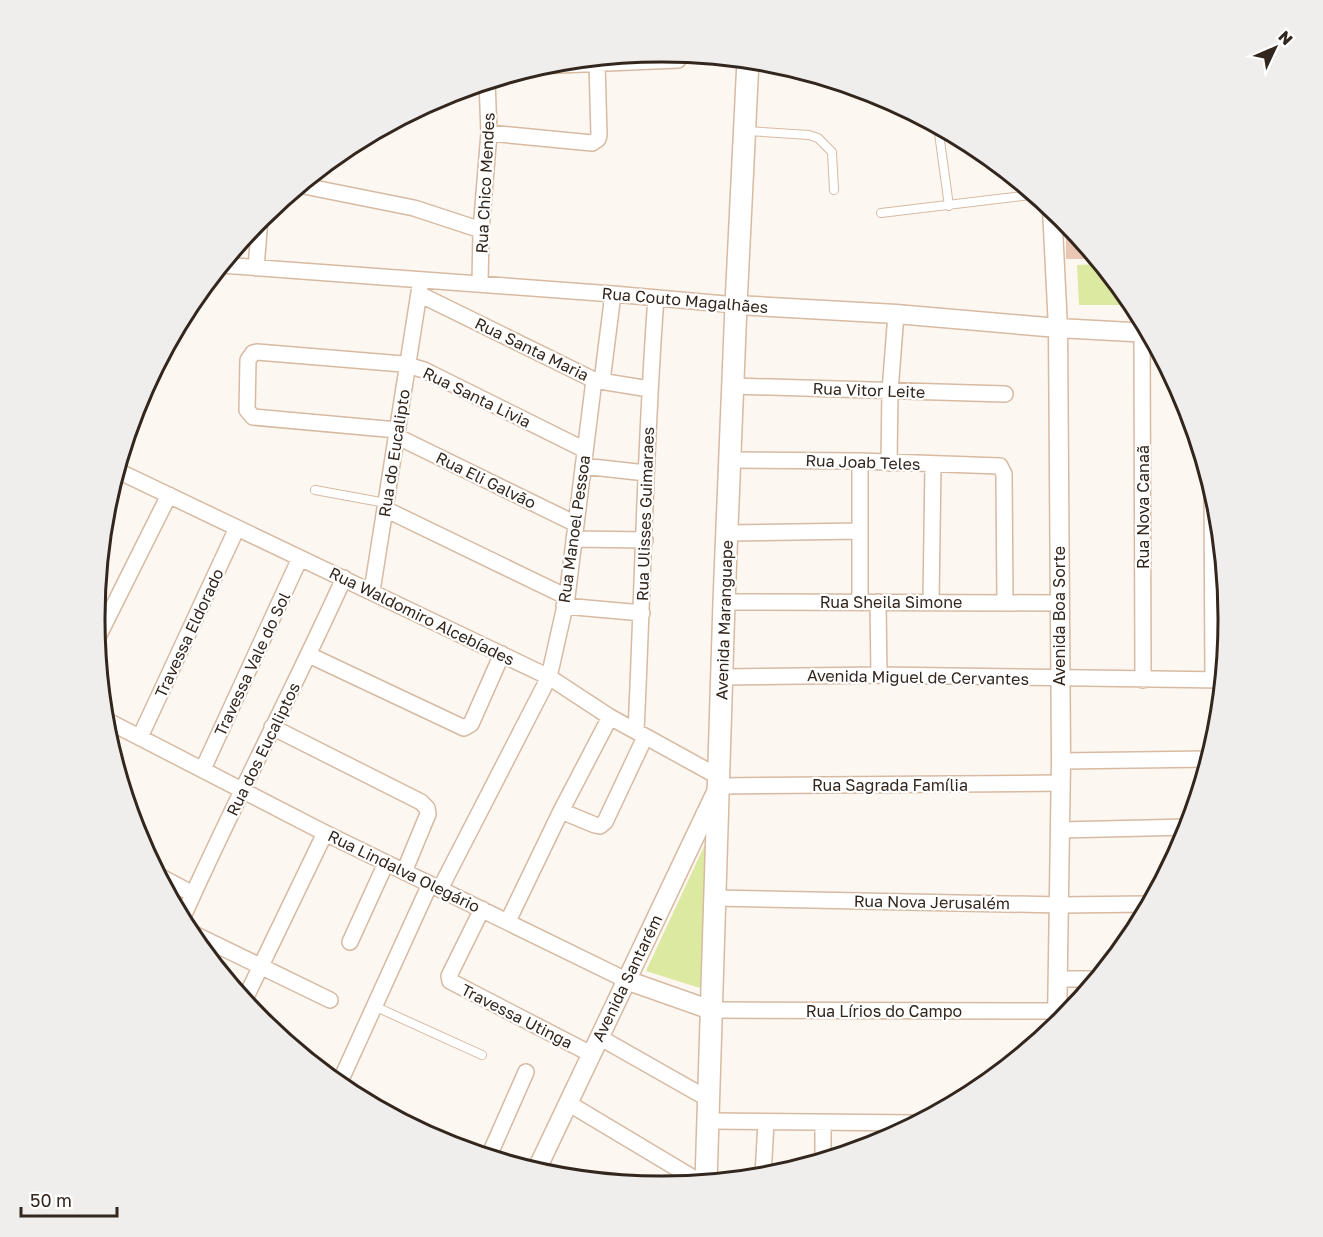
<svg xmlns="http://www.w3.org/2000/svg" width="1323" height="1237" font-family="'Golos Text',sans-serif">
	<style>
		.green { fill: #dce9a0 }
		.building { fill: #e9c7b4 }
		.lines { fill: none; stroke-linecap: round; stroke-linejoin: round }
		.service-casing { stroke: #d7baa2; stroke-width: 10 }
		.minor-casing { stroke: #d7baa2; stroke-width: 18 }
		.tertiary-casing { stroke: #d7baa2; stroke-width: 21 }
		.secondary-casing { stroke: #d7baa2; stroke-width: 24 }
		.service { stroke: #fff; stroke-width: 8 }
		.minor { stroke: #fff; stroke-width: 15 }
		.tertiary { stroke: #fff; stroke-width: 18 }
		.secondary { stroke: #fff; stroke-width: 21 }
		.labels { text-anchor: middle; stroke-width: 4.5; stroke-linejoin: round; paint-order: stroke }
		.street-label { font-size: 16px; fill: #32261d; stroke: #fff }
		.rim { fill: none; stroke: #32261d; stroke-width: 3 }
	</style>
	<rect width="100%" height="100%" fill="#fdf7f2"/>
	<path class="green" d="M1101,264L1134,303V305H1079L1077,265Z
		M707,840L703,989L646,971Z"/>
	<path class="building" d="M1066,235H1077L1097,259H1066Z"/>
	<g class="lines">
		<g class="service-casing">
			<path id="service" d="M938,126L949,206
				M747,131L809,135L818,138L832,152L834,190
				M881,213L1031,195
				M315,490L386,503
				M374,1006L482,1055"/>
		</g>
		<g class="minor-casing">
			<path id="minor" d="M536,66L678,60L683,53
				M489,133L592,143L598,139L599,135L597,63
				M299,185L414,208L481,230
				M221,265L613,294L736,305
				M256,268L260,218
				M480,284L481,230L489,133L487,81
				M419,294L594,380L649,389
				M1142,333L1143,680
				M602,381L613,294
				M733,386L1005,394
				M397,430L253,417L247,410L248,360L253,353L257,352L403,364L424,370L585,450
				M396,436L576,524
				M730,460L860,461L1000,466L1004,474L1005,602
				M889,463L890,391L896,314
				M583,466L646,473
				M116,470L549,677L610,717L719,777
				M1212,488L1213,680
				M385,509L567,597
				M728,533L860,531
				M575,539L645,540
				M372,591L421,280
				M931,601L933,464
				M724,602L1058,603
				M860,602V461
				M878,602L879,675
				M564,606L642,613
				M96,641L169,495
				M309,655L464,728L471,724L502,654
				M722,677L879,675L1223,680
				M104,719L325,833L626,980
				M272,727L421,802L427,808L428,814L404,872
				M636,731C643,586 645,442 656,298
				M140,737L237,528
				M1061,761L1209,759
				M203,769L300,558
				M719,786L1061,783
				M561,811L595,825L600,826L605,822L645,737
				M1061,830L1188,827
				M159,876L193,894
				M440,889L549,677L567,597L594,380
				M715,898L1060,905L1149,904
				M482,909L449,976L450,981L591,1054
				M182,919C233,804 292,693 344,578
				M508,921L561,811L610,717
				M188,931L330,1000
				M350,942L386,863
				M1059,979H1097
				M244,1001L325,833
				M711,1010L1057,1011
				M599,1037L710,1100
				M339,1084L430,884
				M568,1103L700,1182
				M709,1121L915,1123
				M823,1122V1160
				M489,1156L526,1072
				M763,1176L766,1122"/>
		</g>
		<g class="tertiary-casing">
			<path id="tertiary" d="M1052,208L1058,328L1061,761L1057,1024
				M736,305L896,314L1058,328L1150,333
				M626,980L711,1010
				M536,1171L717,790"/>
		</g>
		<g class="secondary-casing">
			<path id="secondary" d="M706,1182L724,602L736,305L748,60"/>
		</g>
		<use href="#service" class="service"/>
		<use href="#minor" class="minor"/>
		<use href="#tertiary" class="tertiary"/>
		<use href="#secondary" class="secondary"/>
	</g>
	<g class="labels">
		<g class="street-label">
			<text transform="translate(485 183) rotate(-87)" y="6">Rua Chico Mendes</text>
			<text transform="translate(685 300) rotate(5)" y="6">Rua Couto Magalhães</text>
			<text transform="translate(532 349) rotate(26)" y="6">Rua Santa Maria</text>
			<text transform="translate(869 390) rotate(2)" y="6">Rua Vitor Leite</text>
			<text transform="translate(477 397) rotate(26)" y="6">Rua Santa Livia</text>
			<text transform="translate(394 453) rotate(-81)" y="6">Rua do Eucalipto</text>
			<text transform="translate(863 462) rotate(2)" y="6">Rua Joab Teles</text>
			<text transform="translate(486 480) rotate(26)" y="6">Rua Eli Galvão</text>
			<text transform="translate(1143 507) rotate(-90)" y="6">Rua Nova Canaã</text>
			<text transform="translate(645 514) rotate(-88)" y="6">Rua Ulisses Guimaraes</text>
			<text transform="translate(574 529) rotate(-82)" y="6">Rua Manoel Pessoa</text>
			<text x="891" y="608">Rua Sheila Simone</text>
			<text transform="translate(422 616) rotate(26)" y="6">Rua Waldomiro Alcebíades</text>
			<text transform="translate(1059 616) rotate(-90)" y="6">Avenida Boa Sorte</text>
			<text transform="translate(724 620) rotate(-88)" y="6">Avenida Maranguape</text>
			<text transform="translate(189 633) rotate(-65)" y="6">Travessa Eldorado</text>
			<text transform="translate(252 664) rotate(-65)" y="6">Travessa Vale do Sol</text>
			<text transform="translate(918 677) rotate(1)" y="6">Avenida Miguel de Cervantes</text>
			<text transform="translate(263 749) rotate(-64)" y="6">Rua dos Eucaliptos</text>
			<text x="890" y="791">Rua Sagrada Família</text>
			<text transform="translate(404 871) rotate(26)" y="6">Rua Lindalva Olegário</text>
			<text transform="translate(932 902) rotate(1)" y="6">Rua Nova Jerusalém</text>
			<text transform="translate(627 978) rotate(-64)" y="6">Avenida Santarém</text>
			<text x="884" y="1017">Rua Lírios do Campo</text>
			<text transform="translate(517 1016) rotate(27)" y="6">Travessa Utinga</text>
		</g>
	</g>
	<path d="M0 0H1323V1237H0ZM661 62H662A556 556 0 0 1 1218 618V620A556 556 0 0 1 662 1176H661A556 556 0 0 1 105 620V618A556 556 0 0 1 661 62Z" fill="#efeeed" fill-rule="evenodd"/>
	<path class="rim" d="M661 62H662A556 556 0 0 1 1218 618V620A556 556 0 0 1 662 1176H661A556 556 0 0 1 105 620V618A556 556 0 0 1 661 62Z"/>
	<g transform="translate(1275 48) rotate(46)" stroke="#ffffff" stroke-width="4.5" paint-order="stroke">
	<path d="M0-4.5L10 22L0 15L-10 22Z" fill="#32261d"/>
	<text y="-9" font-size="16" font-weight="bold" text-anchor="middle" fill="#32261d">N</text>
	</g>
	<path d="M21 1207v9h96v-9" fill="none" stroke="#32261d" stroke-width="3"/>
	<text x="30" y="1207" font-size="18" fill="#32261d" stroke="#ffffff" stroke-width="4.5" paint-order="stroke">50 m</text>
</svg>
